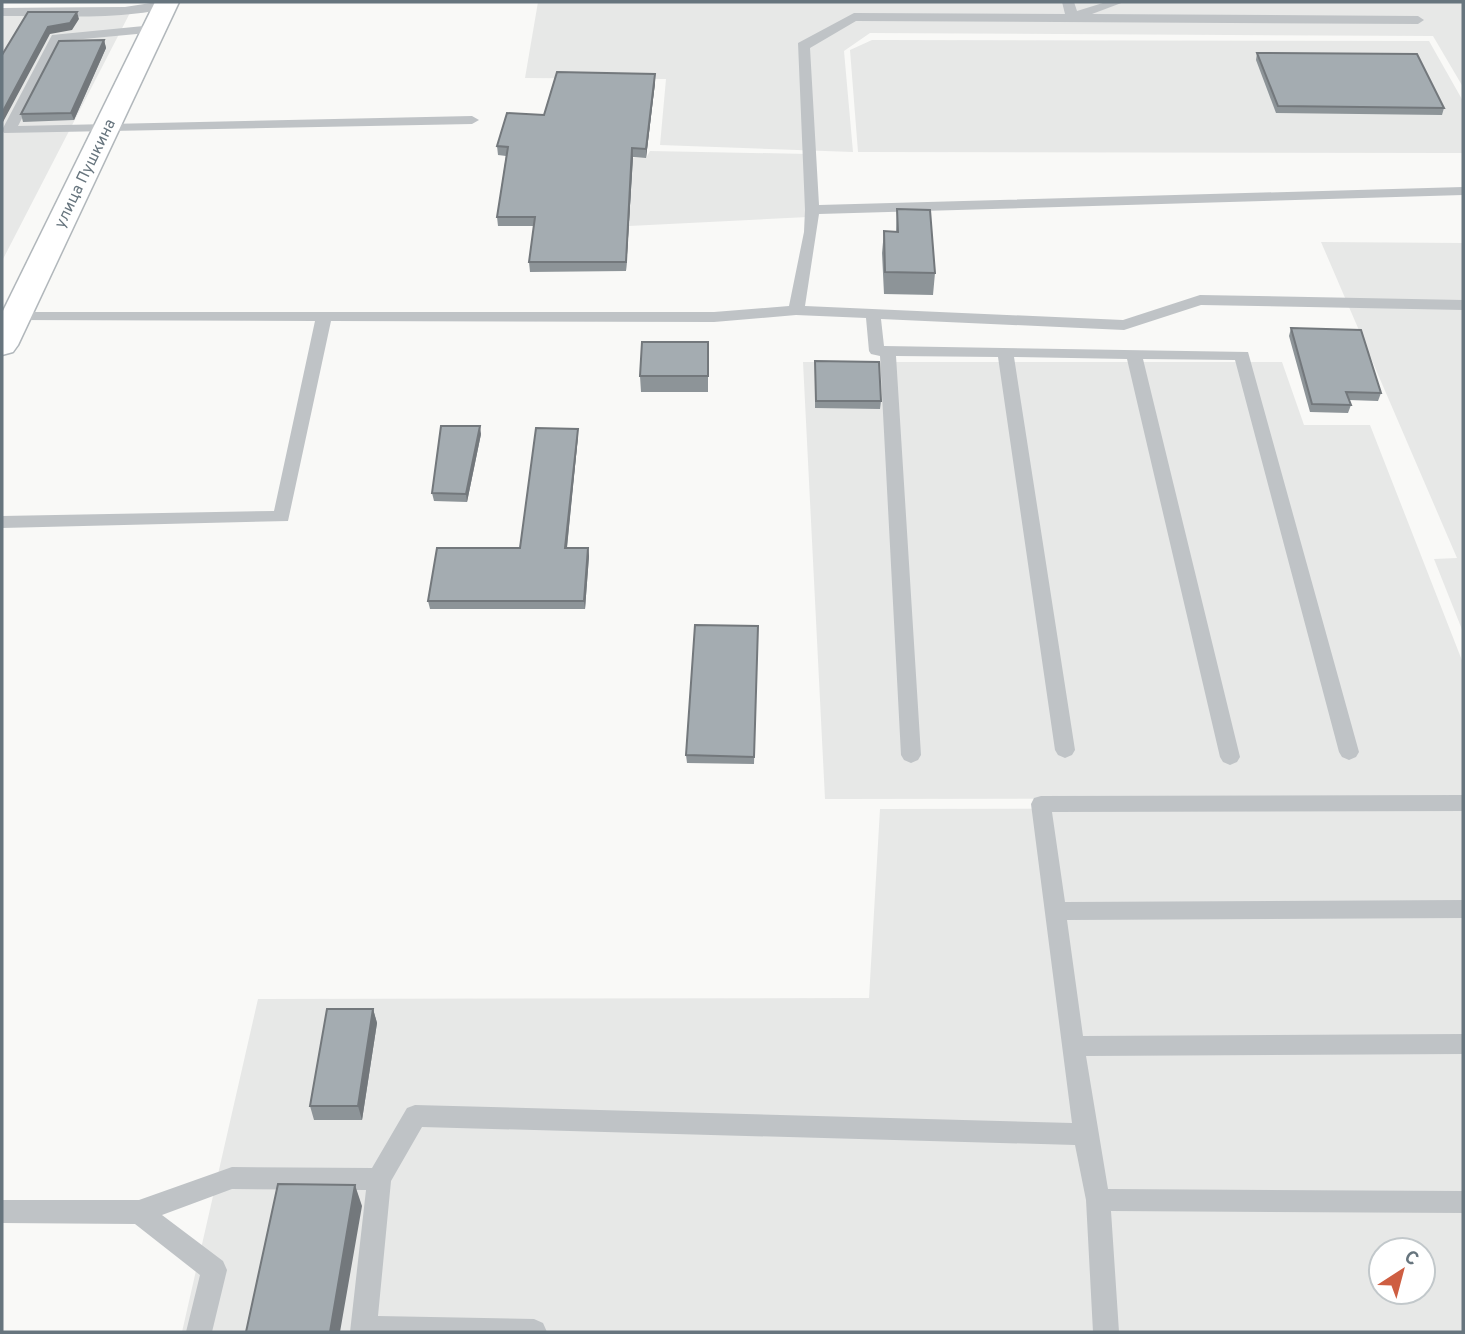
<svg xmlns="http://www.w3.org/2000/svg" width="1465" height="1334" font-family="Overpass,sans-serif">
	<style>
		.built { fill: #e7e8e7; fill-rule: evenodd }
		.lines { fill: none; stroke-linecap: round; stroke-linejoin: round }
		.secondary-casing { stroke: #b1b7bb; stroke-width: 3 }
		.service { fill: #bfc3c6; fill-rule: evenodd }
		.secondary { fill: #fff; fill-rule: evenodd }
		.wall { fill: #8d9498 }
		.shaded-wall { fill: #73787c }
		.building { fill: #a4acb1; stroke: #73787c; stroke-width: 2 }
		.labels { text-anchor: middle; stroke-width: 7; stroke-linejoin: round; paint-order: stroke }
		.far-street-label { font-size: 16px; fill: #67757e; stroke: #fff }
	</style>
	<rect width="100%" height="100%" fill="#f9f9f7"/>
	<path class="built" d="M538,2H1463V87L1433,36L870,33L844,51L853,152L660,145L666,79L525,78Z
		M133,7L2,261V8Z
		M872,40L1429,41L1463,101V153L858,152L850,50Z
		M650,151L809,154L808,217L629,226H498L518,156L646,158Z
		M1321,242L1463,243V632L1434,559L1457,558Z
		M803,362H1282L1304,425H1370L1463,663V798L825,799Z
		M1463,808V1332H182L258,999L869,998L880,809ZM1381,1250H1423V1292H1381Z"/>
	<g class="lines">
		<g class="secondary-casing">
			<path id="secondary" d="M155,2H179L18,345L13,352L2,355V313Z"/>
		</g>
		<path class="service" d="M157,2L172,4C150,21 35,16 2,16V8L125,7Z
			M1062,2H1074L1077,11L1106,2H1124L1092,14L1418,16L1424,20L1418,24L856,21L810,48L819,205L1463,187V195L819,214L805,306L1123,320L1200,295L1463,300V310L1201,305L1124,330L881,319L884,346L1248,352L1359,752L1356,757L1349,760L1342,757L1339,752L1235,360L1143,359L1240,757L1237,762L1230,765L1223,762L1220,757L1127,359L1014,357L1075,750L1072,755L1065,758L1058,755L1055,750L998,357L896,356L921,755L918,760L911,763L904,760L901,755L880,356L871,354L869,351L866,318L796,315L714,322L331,321L288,521L2,528V516L274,511L315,321L15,320L9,318L7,315L9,312H714L789,306L804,232L805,210L798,43L854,13L1065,14Z
			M154,25L158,26V32L62,41L18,126L472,116L479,120L472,124L4,133L2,130L52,35Z
			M1463,795V811L1052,812L1065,902L1463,900V918L1067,920L1083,1036L1463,1034V1054L1086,1056L1108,1189L1463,1191V1213L1111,1211L1119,1332H1093L1086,1200L1075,1145L422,1127L391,1181L378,1316L534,1319L543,1323L547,1332H350L366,1190L232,1189L162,1215L223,1261L227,1270L212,1332H186L200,1275L135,1224L2,1223V1200H139L232,1167L372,1168L407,1108L415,1105L1072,1123L1031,804L1034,798L1041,796Z"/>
		<use href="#secondary" class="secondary"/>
	</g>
	<path class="wall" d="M104,40L106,48L74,120L23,122L21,114Z
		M1257,53L1444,108L1442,115L1276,113L1256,60Z
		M655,83L646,158L633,157L626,271L530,272L529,262L534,226H498L497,217L506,156L498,155L497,146L544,115Z
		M897,209L935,273L933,295L884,294L882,253L884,231L896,232Z
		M1291,328L1381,393L1378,401L1349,400L1351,405L1348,413L1310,412L1289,336Z
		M708,342V392H641L640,376Z
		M815,361L881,401L880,409L815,408Z
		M481,434L467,502L434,501L432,493Z
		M578,436L567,548H588L589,556L585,609H430L428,601L520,548Z
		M758,626L754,764L687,763L686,755Z
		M373,1009L377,1023L362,1120H314L310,1106Z"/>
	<path class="shaded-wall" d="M77,12L79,19L72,30L50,34L3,122L2,113L48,27Z
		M104,40L106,48L74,120L71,113Z
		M655,74V83L646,158V149Z
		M632,148L633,157L626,271V262Z
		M480,426L481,434L467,502L466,494Z
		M578,429V436L566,556L565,548Z
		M588,548L589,556L585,609L584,601Z
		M373,1009L377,1023L362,1120L358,1106Z
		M355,1185L362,1206L340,1332H330Z"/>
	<path class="building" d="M28,12H77L70,23L48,27L2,113V55Z
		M104,40L71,113L21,114L59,41Z
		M1257,53L1417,54L1444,108L1278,106Z
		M557,72L655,74L646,149L632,148L626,262H529L535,217H497L508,147L497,146L507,113L544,115Z
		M897,209L930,210L935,273L885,272L884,231L898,232Z
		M1291,328L1361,330L1381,393L1346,392L1351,405L1312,404Z
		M642,342H708V376H640Z
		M815,361L879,362L881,401H816Z
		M441,426H480L466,494L432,493Z
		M536,428L578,429L565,548H588L584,601H428L437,548H520Z
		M695,625L758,626L754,757L686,755Z
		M327,1009H373L358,1106H310Z
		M278,1184L355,1185L330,1332H246Z"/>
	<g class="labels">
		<g class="far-street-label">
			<text transform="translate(84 173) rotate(-64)" y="6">улица Пушкина</text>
		</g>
	</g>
	<rect width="1465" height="1334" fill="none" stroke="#67757e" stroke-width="7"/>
	<g transform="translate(1402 1271) rotate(36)"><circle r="33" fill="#ffffff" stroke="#c2c8cb" stroke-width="2"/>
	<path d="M0-5L12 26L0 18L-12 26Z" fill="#ce5e42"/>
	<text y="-10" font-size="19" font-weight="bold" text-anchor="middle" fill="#67757e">С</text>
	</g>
</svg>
